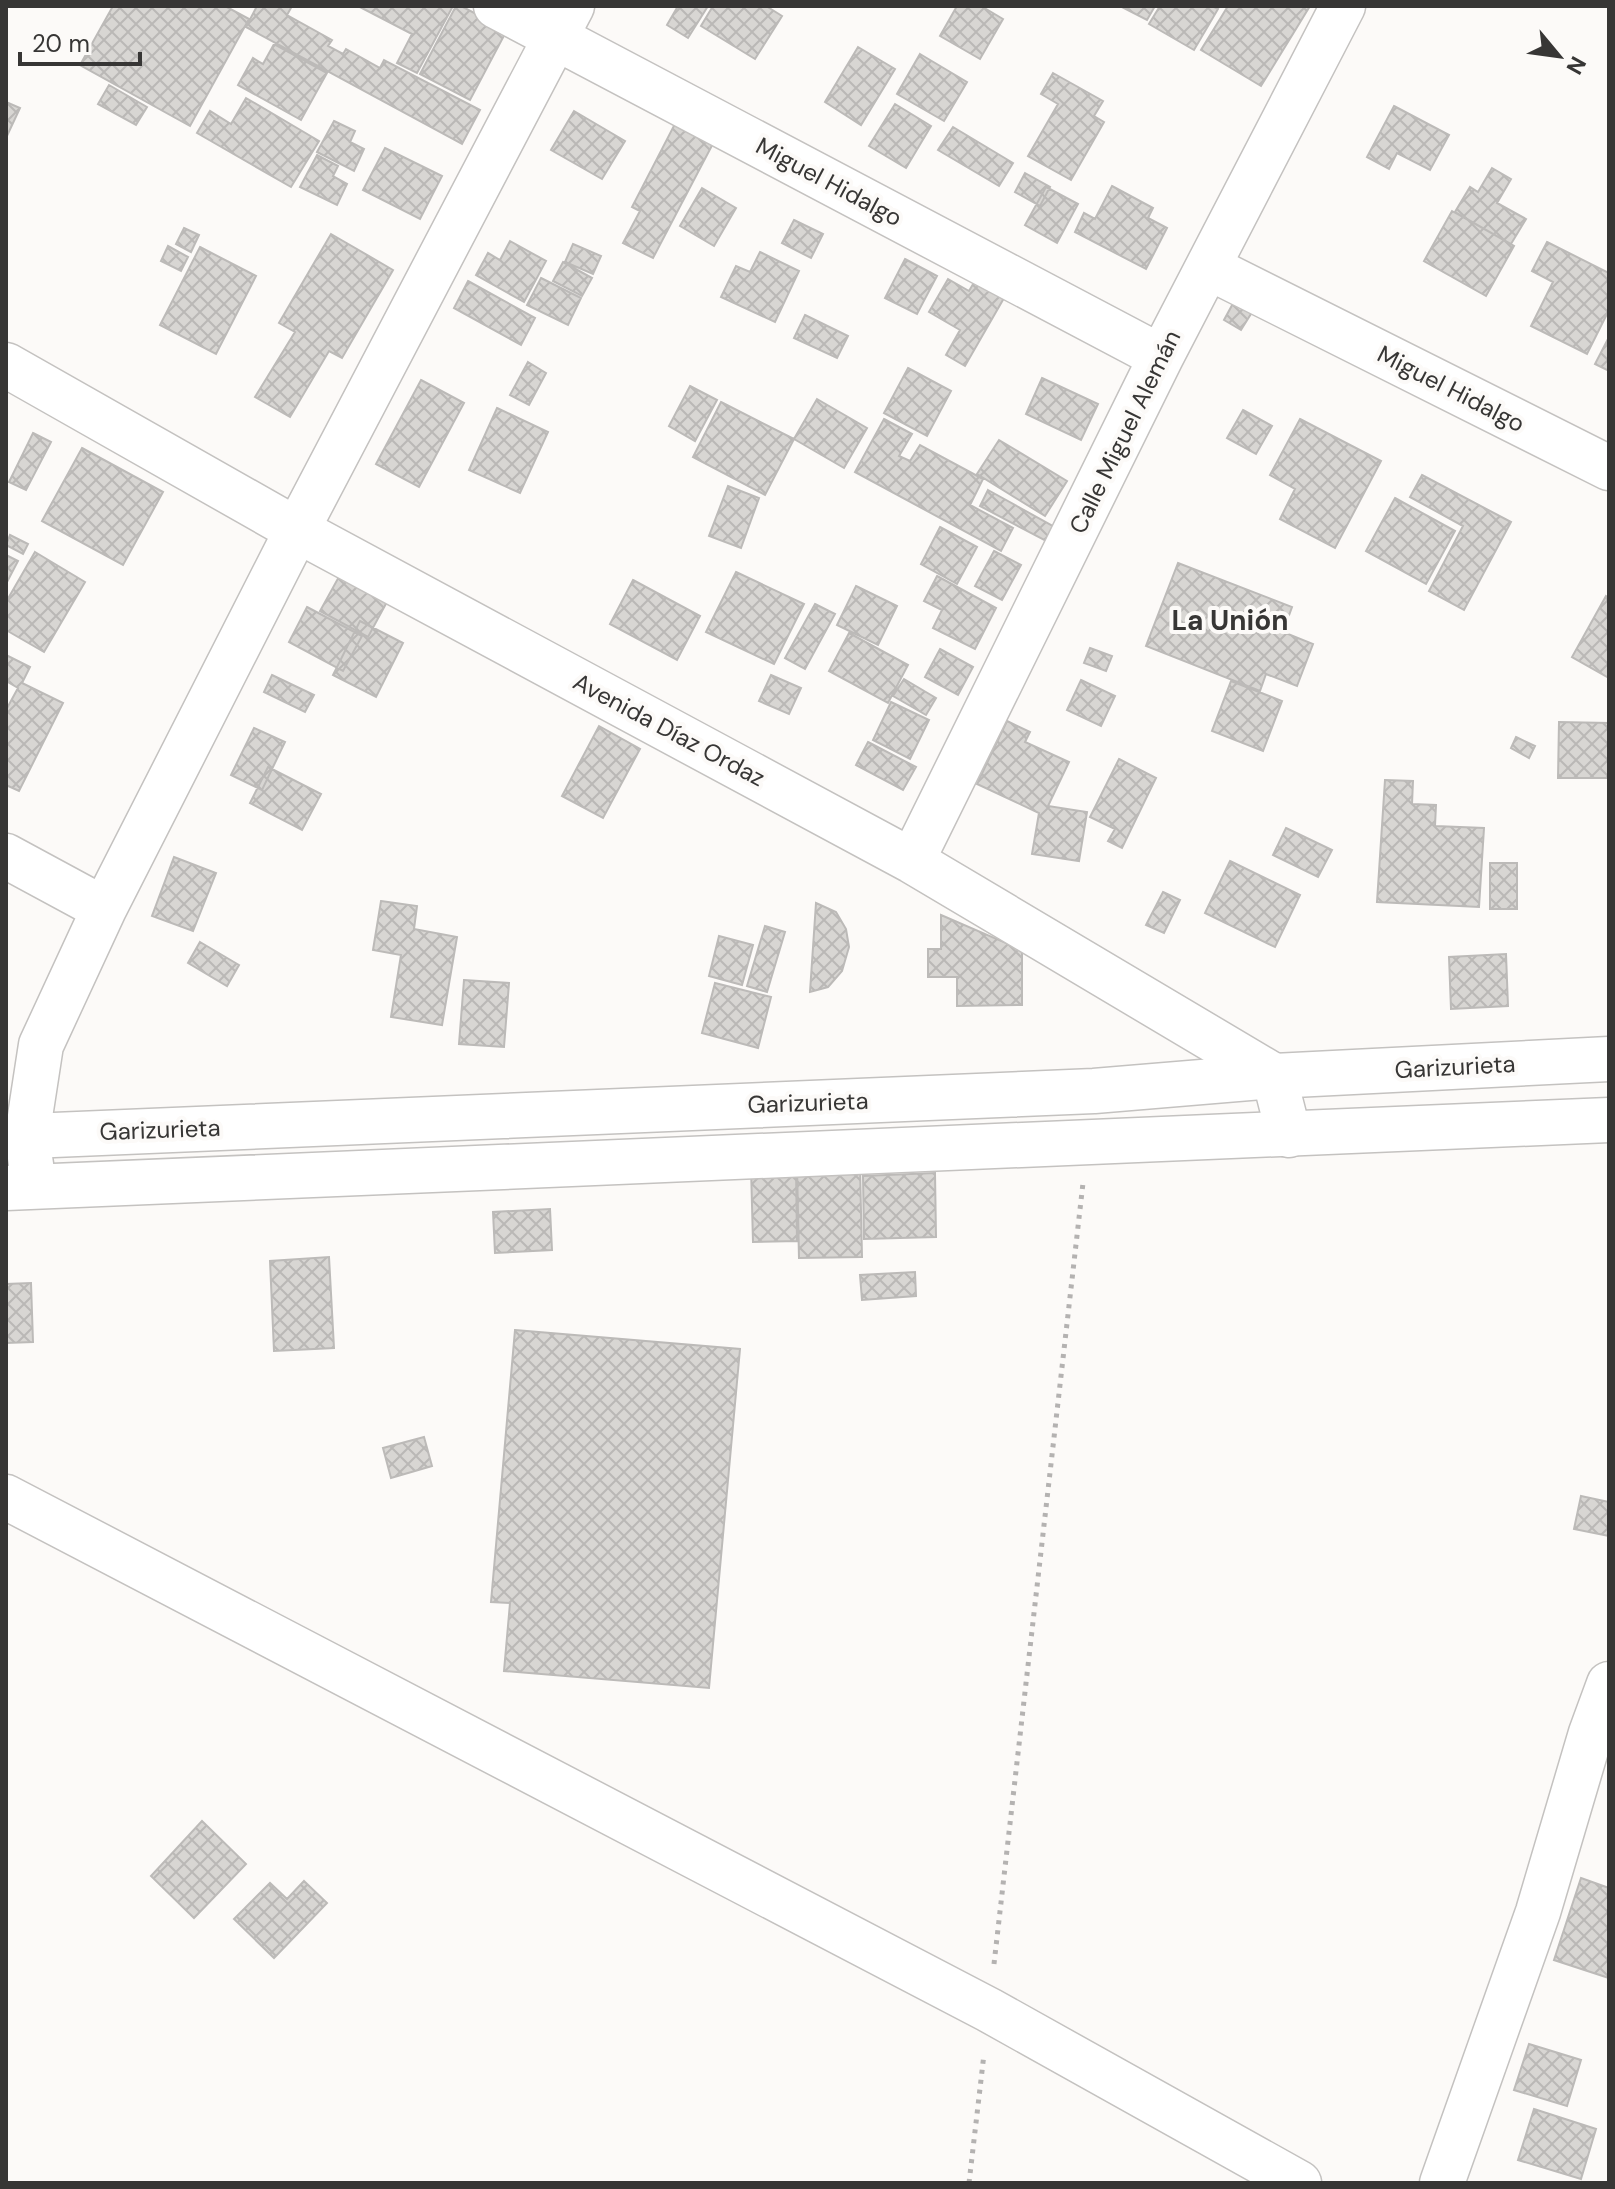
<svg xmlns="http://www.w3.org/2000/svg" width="1615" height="2189" font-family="'DM Sans',sans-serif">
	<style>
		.building { fill: url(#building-cross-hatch); stroke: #bcbab8; stroke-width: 2 }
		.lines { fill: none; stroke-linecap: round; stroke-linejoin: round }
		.street-casing { stroke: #c4c2c0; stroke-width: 47 }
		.secondary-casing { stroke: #c4c2c0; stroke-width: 47 }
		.path { stroke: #b4b2b1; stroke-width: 5; stroke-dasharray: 4 6; stroke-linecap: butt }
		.street { stroke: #fff; stroke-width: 44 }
		.secondary { stroke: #fff; stroke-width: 44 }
		.labels { text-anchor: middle; stroke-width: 8; stroke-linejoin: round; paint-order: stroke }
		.street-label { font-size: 24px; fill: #373635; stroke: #fcfaf8 }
		.quarter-label { font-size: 28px; font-weight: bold; fill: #373635; stroke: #fcfaf8 }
	</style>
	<defs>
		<pattern id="building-cross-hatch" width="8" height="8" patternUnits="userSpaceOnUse" patternTransform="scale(2)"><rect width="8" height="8" fill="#d8d6d3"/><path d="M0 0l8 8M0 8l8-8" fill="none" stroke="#bab8b6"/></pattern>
	</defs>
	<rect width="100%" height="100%" fill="#fcfaf8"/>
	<path class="building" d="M113,6H225L249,19L190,126L80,65Z
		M257,6H292L287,15L332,40L328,46L343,54L346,49L380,68L384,60L480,110L462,144L246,27Z
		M358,6H453L417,73L397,63L412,34Z
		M456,6H461L507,30L470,100L420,74Z
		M678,6H708L688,38L667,25Z
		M713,6H766L782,16L755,59L701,26Z
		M957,6H981L1003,19L980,59L940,36Z
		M1120,6H1155L1147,20Z
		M1160,6H1212L1218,9L1194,50L1149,24Z
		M1228,6H1310L1261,86L1201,50Z
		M274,44L327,73L301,120L238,85L253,58L263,64Z
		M858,47L895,69L861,125L825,102Z
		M920,54L967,82L944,121L897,94Z
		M1053,73L1103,101L1094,116L1104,122L1071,180L1028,156L1058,104L1041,94Z
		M109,85L147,107L136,125L98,104Z
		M246,98L319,141L291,187L197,133L210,111L231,124Z
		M6,102L20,108L6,138Z
		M895,104L931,126L906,168L869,146Z
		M1394,106L1449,135L1430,170L1397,153L1389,169L1367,157Z
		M574,111L625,141L602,179L551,150Z
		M679,116L717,136L653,258L623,243L640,211L632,207Z
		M334,121L355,131L350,142L364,149L354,171L317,152Z
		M953,127L1013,163L999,186L938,150Z
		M385,148L442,176L420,219L363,190Z
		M317,155L338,166L333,176L347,184L337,205L300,187Z
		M1492,168L1511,179L1497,203L1526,219L1511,244L1455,212L1470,187L1478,192Z
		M1025,173L1050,187L1040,206L1015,192Z
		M1112,186L1153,208L1148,218L1167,228L1146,269L1075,232L1084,213L1095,219Z
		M1046,187L1078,204L1057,243L1025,225Z
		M702,188L736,208L714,246L680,226Z
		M1452,211L1514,246L1486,296L1424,261Z
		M794,220L823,234L811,258L782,243Z
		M184,228L199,235L191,252L176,244Z
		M331,234L393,270L342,358L329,351L290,417L255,397L295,332L279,323Z
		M510,241L546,261L524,302L476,275L488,253L500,260Z
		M1547,242L1609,273V310L1587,354L1531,326L1553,282L1532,271Z
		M573,244L601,256L593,274L565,262Z
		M168,246L188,257L181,271L161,261Z
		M200,247L256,276L216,354L160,325Z
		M760,252L799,271L775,322L721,297L736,266L750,272Z
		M905,259L937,276L917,314L885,298Z
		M563,262L592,278L582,296L553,281Z
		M979,274L1008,291L965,366L946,355L960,330L929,312L948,279L969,291Z
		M541,278L581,298L568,325L527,305Z
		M468,281L535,318L521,345L454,308Z
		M1236,298L1254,309L1241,330L1224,320Z
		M805,315L848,336L837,358L794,338Z
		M1609,337V371L1595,364Z
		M528,362L546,373L529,405L510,395Z
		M908,368L951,391L927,436L884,413Z
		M1042,378L1098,404L1081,440L1026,414Z
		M421,380L464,403L419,487L376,464Z
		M690,386L717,400L695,441L669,426Z
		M817,399L867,428L844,468L794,439Z
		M721,402L794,439L765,495L693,457Z
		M497,408L548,432L520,493L469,470Z
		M1243,410L1272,426L1256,454L1227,438Z
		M884,419L912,434L899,456L910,461L920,445L983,479L970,505L1013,528L1001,551L855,472Z
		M1300,419L1381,461L1335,548L1280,519L1295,489L1270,475Z
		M33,433L51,442L26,490L9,482Z
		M999,440L1067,481L1045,516L977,474Z
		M82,448L163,492L123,565L42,521Z
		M1422,475L1511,522L1464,610L1429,591L1463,526L1410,497Z
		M728,486L759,498L741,548L709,536Z
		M988,490L1058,529L1050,543L980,506Z
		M1395,498L1455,531L1426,584L1366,551Z
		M940,527L977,547L957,584L921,564Z
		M10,535L28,544L23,554L6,545Z
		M994,551L1021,565L1002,600L975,586Z
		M35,552L85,582L44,652L6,630V602Z
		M6,555L18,561L6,584Z
		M1178,563L1292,607L1283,632L1313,644L1297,686L1266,674L1260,691L1146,646Z
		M346,564L394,589L368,637L320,611Z
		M736,572L804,604L774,664L706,632Z
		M937,576L996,608L975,649L933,628L942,610L924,601Z
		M633,580L700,616L677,660L610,624Z
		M856,586L897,606L878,645L837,625Z
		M1606,596L1609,598V678L1572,657Z
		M815,604L835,614L805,669L785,658Z
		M307,607L362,636L343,671L289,642Z
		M360,621L403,643L376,697L333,675Z
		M849,633L908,665L888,703L829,671Z
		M1090,648L1112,656L1106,671L1084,663Z
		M940,649L973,667L958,695L925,677Z
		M6,655L30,667L22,683L63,703L19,791L6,785V710L18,688L6,681Z
		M272,675L314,695L305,712L264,692Z
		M771,675L801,688L789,714L759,701Z
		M904,679L936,698L926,715L893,696Z
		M1081,680L1115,696L1101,726L1067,710Z
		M1231,681L1282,701L1263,751L1212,731Z
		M891,702L929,720L910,759L873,740Z
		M1007,721L1030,732L1025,742L1069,762L1048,806L1087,812L1079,861L1032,854L1039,813L977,784Z
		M1559,722L1609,723V778H1558Z
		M599,726L640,749L603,818L562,796Z
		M254,728L285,742L262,790L231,775Z
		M1516,737L1535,746L1529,758L1511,748Z
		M868,742L916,767L903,790L856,765Z
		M1119,759L1156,778L1122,848L1108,841L1115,829L1090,817Z
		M268,767L321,794L302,830L250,803Z
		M1385,780L1413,781L1412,804L1436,805L1435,826L1484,828L1479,907L1377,902Z
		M1286,828L1332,850L1318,877L1273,855Z
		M174,857L216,873L193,931L152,916Z
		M1230,861L1300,895L1275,947L1205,913Z
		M1490,863H1517V909H1490Z
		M1163,892L1180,900L1164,933L1146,925Z
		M381,901L417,906L414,929L457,937L442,1025L391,1017L401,955L373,950Z
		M816,903L836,912L846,929L849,947L842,971L828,987L810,992Z
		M941,915L1022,950V1005L957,1006V977H928V949H941Z
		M765,926L785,932L767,992L747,986Z
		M719,936L753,945L742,985L709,976Z
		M200,942L239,965L227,986L188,963Z
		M1506,954L1508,1006L1451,1009L1449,957Z
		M464,980L509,983L504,1047L459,1044Z
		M715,983L771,997L758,1048L702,1033Z
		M860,1166L862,1257L799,1258L797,1167Z
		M796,1167L797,1241L753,1242L751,1168Z
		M935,1173L936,1237L864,1239L863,1176Z
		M550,1209L552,1250L495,1253L493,1212Z
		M329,1257L334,1348L274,1351L270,1261Z
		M915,1272L916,1296L862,1300L860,1275Z
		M31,1283L33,1342L6,1343V1284Z
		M515,1330L740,1349L709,1688L504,1671L510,1603L491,1602Z
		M424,1437L432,1466L391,1478L383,1448Z
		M1581,1496L1609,1502V1536L1574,1529Z
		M202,1821L246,1864L194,1918L151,1876Z
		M1581,1878L1609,1888V1978L1554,1960Z
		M304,1881L327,1903L274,1958L234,1919L270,1883L287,1899Z
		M1529,2044L1581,2060L1567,2106L1514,2090Z
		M1534,2109L1596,2129L1581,2179L1518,2160Z"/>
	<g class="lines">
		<g class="street-casing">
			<path id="street" d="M496,6L1161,357
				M1208,267L1609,468
				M6,365L297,530L912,861L1274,1076L1289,1135
				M6,856L104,909
				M912,861L1161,357L1343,6
				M34,1186L27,1136L41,1045L104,909L297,530L572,6
				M6,1497L989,2010L1299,2183
				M1442,2183L1538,1912L1591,1733L1609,1684"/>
		</g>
		<g class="secondary-casing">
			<path id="secondary" d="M6,1137L1094,1091L1274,1076L1609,1059
				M6,1188L1609,1120"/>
		</g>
		<path class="path" d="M994,1964L1083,1183
			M969,2183L984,2054"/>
		<use href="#street" class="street"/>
		<use href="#secondary" class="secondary"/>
	</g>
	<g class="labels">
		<g class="street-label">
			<text transform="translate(829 182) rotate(28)" y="8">Miguel Hidalgo</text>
			<text transform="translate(1451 389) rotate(27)" y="8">Miguel Hidalgo</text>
			<text transform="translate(1125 432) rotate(-64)" y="8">Calle Miguel Alemán</text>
			<text transform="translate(669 730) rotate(28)" y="8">Avenida Díaz Ordaz</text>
			<text transform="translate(1455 1067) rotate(-3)" y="8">Garizurieta</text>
			<text transform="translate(808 1103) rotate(-2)" y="8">Garizurieta</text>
			<text transform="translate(160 1130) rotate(-2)" y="8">Garizurieta</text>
		</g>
		<g class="quarter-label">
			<text x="1230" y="630">La Unión</text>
		</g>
	</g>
	<rect width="1615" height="2189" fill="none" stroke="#373635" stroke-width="16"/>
	<g transform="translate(1559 56) rotate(119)" stroke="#fcfaf8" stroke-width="6" paint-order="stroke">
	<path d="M0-6L14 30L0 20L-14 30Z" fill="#373635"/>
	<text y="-12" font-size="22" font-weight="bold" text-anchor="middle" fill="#373635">N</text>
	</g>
	<path d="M20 52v12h120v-12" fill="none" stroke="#373635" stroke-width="4"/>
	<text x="32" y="52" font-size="24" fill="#373635" stroke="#fcfaf8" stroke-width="6" paint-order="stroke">20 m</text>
</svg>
